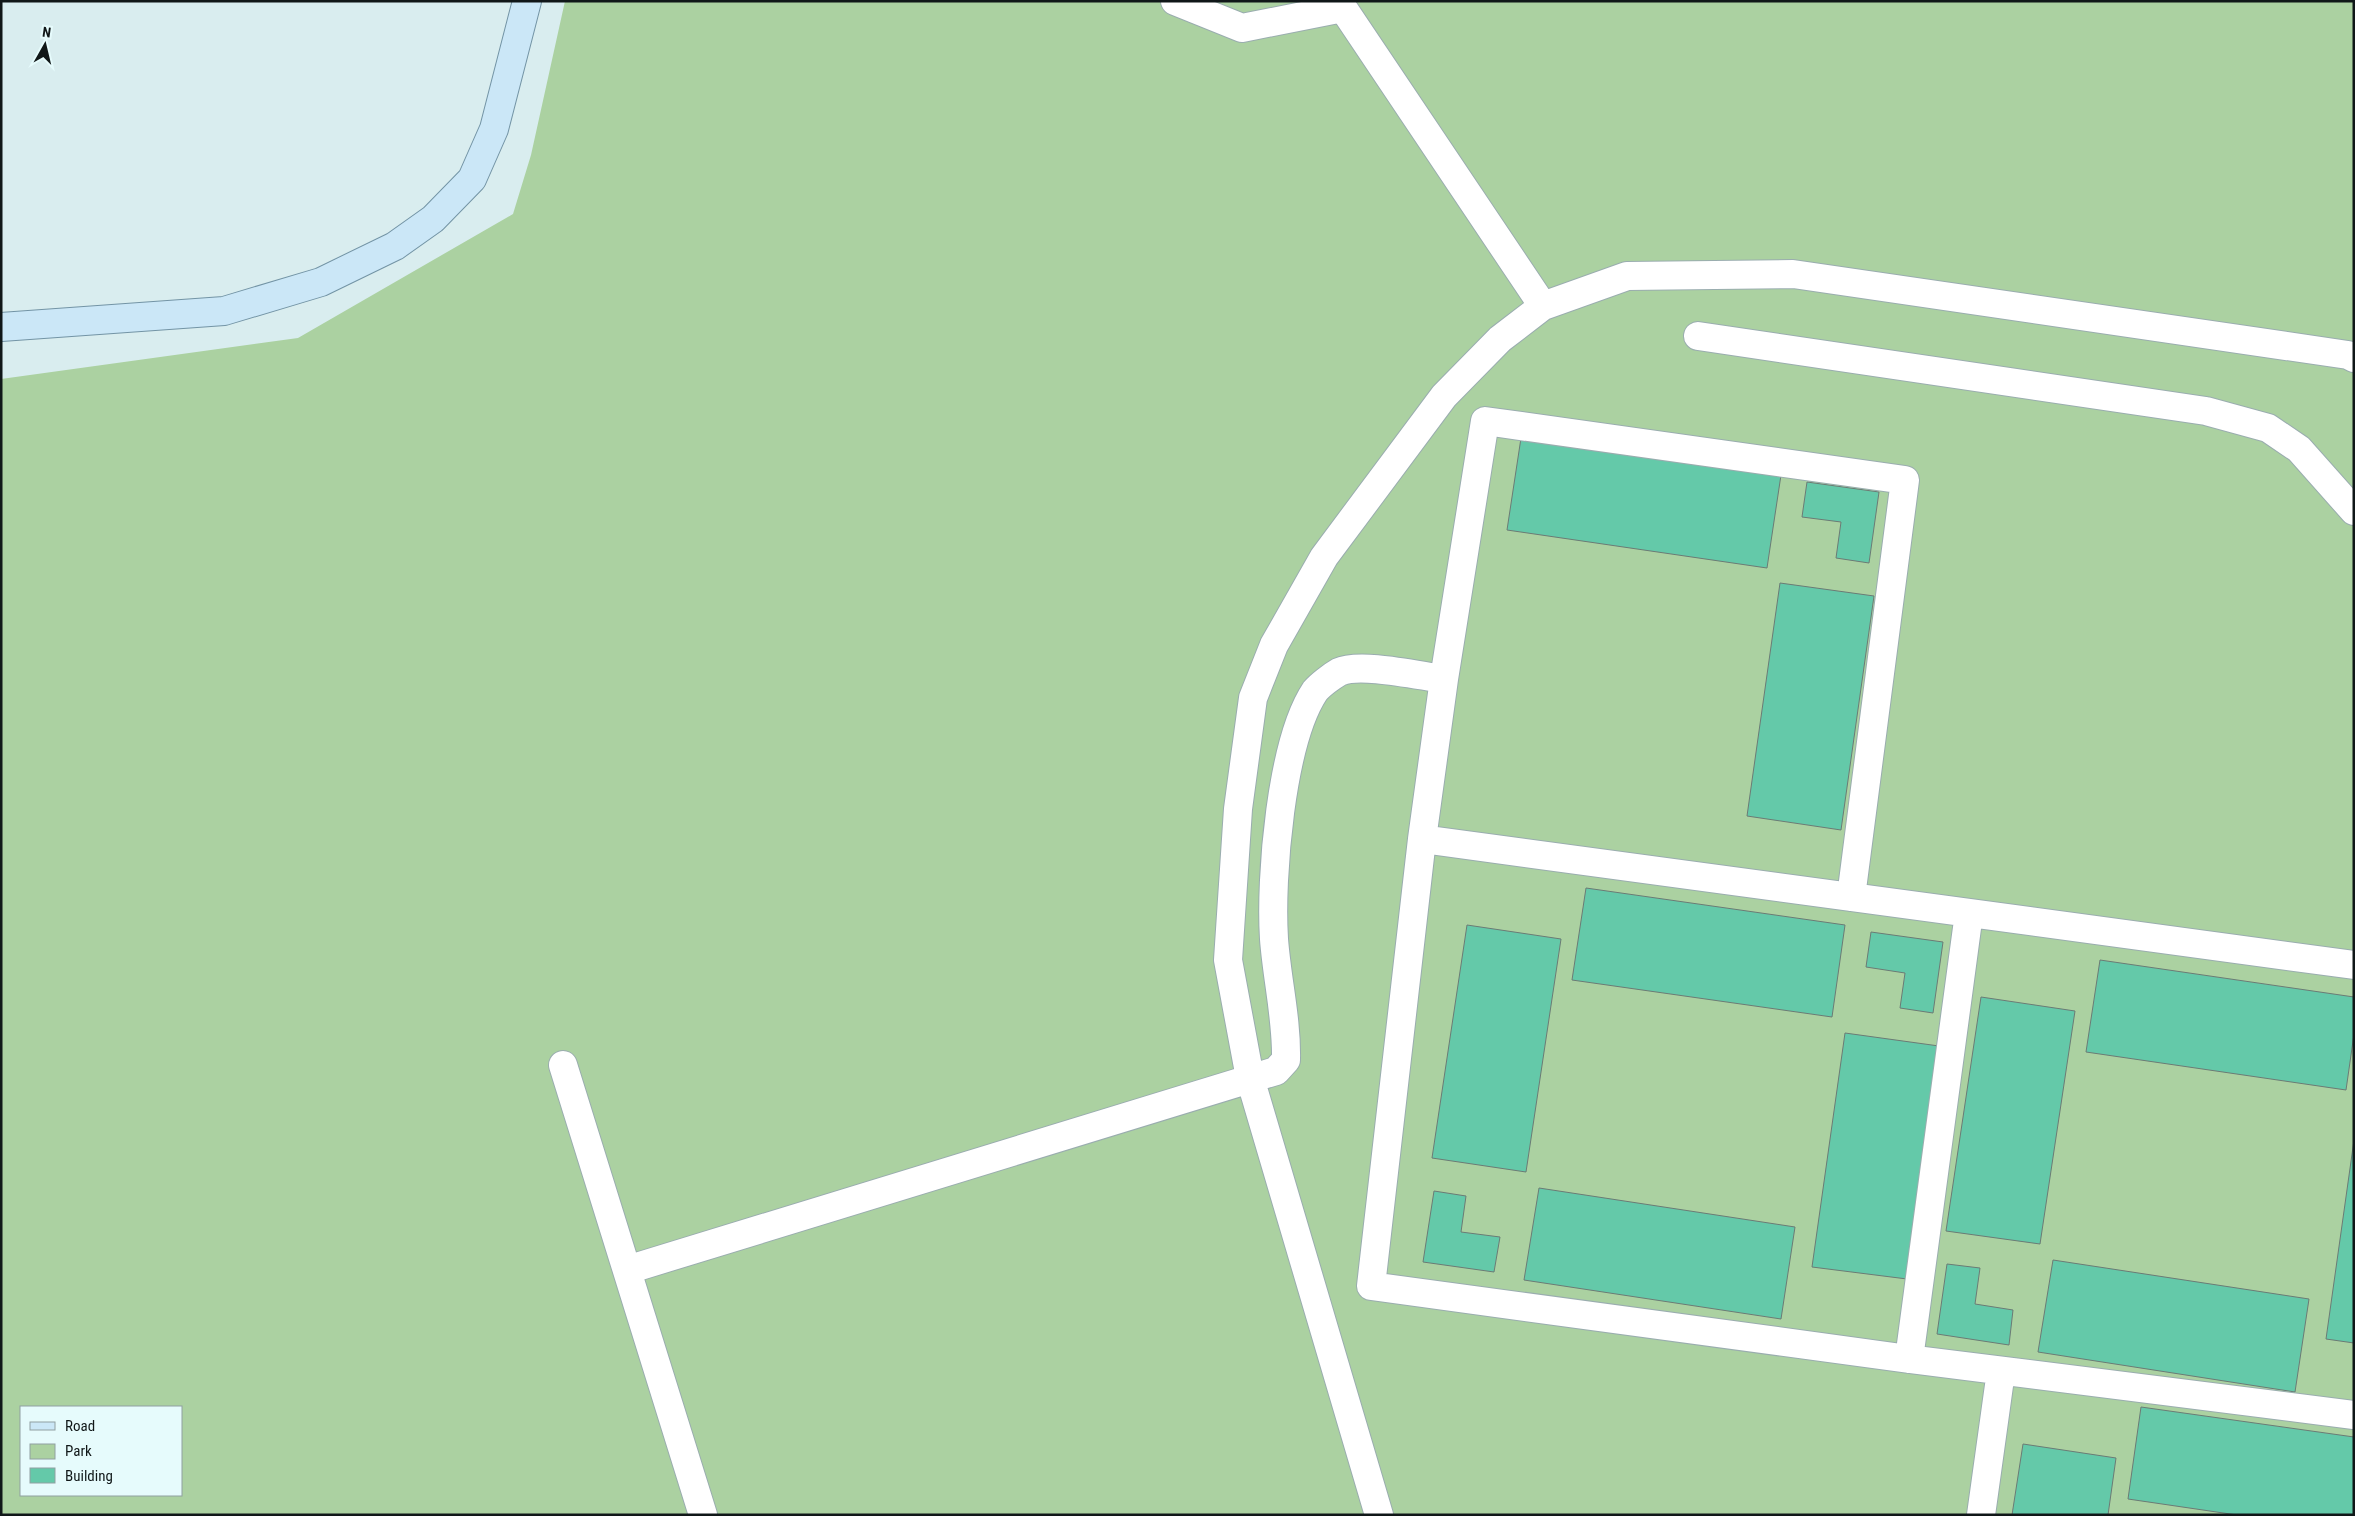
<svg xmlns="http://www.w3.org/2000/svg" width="2355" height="1516" font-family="'Roboto Condensed',sans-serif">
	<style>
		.green { fill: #abd1a1; fill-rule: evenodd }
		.building { fill: #64c9a9; stroke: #6b7b75 }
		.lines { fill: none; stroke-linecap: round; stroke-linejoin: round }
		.minor-casing { stroke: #9aadaf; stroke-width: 30 }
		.major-casing { stroke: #7394a5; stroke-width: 30 }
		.minor { stroke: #fff; stroke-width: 28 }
		.major { stroke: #cbe7f7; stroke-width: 28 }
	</style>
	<rect width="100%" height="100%" fill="#d9edef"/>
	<path class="green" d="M565,1H2354V1515H1V379L298,338L513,214L531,155ZM21,1407H181V1495H21Z"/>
	<path class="building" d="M1521,438L1781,475L1767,568L1507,530Z
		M1807,482L1879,492L1869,563L1836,558L1841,522L1802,517Z
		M1780,583L1874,596L1841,830L1747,816Z
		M1586,888L1845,925L1832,1017L1572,980Z
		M1467,925L1561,939L1526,1172L1432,1158Z
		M1871,932L1943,942L1933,1013L1900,1008L1905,973L1866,967Z
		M2100,960L2354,997V1034L2346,1090L2086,1052Z
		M1981,997L2075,1011L2040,1244L1946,1231Z
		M1845,1033L1939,1046L1907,1279L1812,1267Z
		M2354,1140V1343L2326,1339Z
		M1539,1188L1795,1227L1781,1319L1524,1280Z
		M1434,1191L1466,1196L1461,1232L1500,1237L1494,1272L1423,1262Z
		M2053,1260L2309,1299L2295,1392L2038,1352Z
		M1947,1264L1980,1268L1975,1304L2013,1310L2009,1345L1937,1334Z
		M2141,1407L2354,1437V1515H2237L2128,1499Z
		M2023,1444L2116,1458L2108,1515H2012Z"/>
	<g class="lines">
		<g class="minor-casing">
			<path id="minor" d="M1175,1L1242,28L1343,8
				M1343,8L1543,306
				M1698,336L2206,411L2268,428L2299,449L2354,511
				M1422,839L1444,679L1485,421L1905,480L1851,897
				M2354,965L1422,839L1371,1286L1909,1359L2354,1415
				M563,1065L703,1515
				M627,1270L1276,1071L1286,1060C1287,1019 1277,980 1274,939C1270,877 1281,742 1315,691C1320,685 1332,676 1339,672C1360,662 1420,676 1444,679
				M1909,1359L1969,913
				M1379,1515L1250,1078L1228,960L1238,809L1253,698L1274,645L1324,557L1444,396L1500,339L1543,306L1627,276L1793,274L2348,355L2354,358
				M1981,1515L2001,1371"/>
		</g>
		<g class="major-casing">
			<path id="major" d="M1,327L224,311L321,282L395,246L433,219L472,179L494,129L527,1"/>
		</g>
		<use href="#minor" class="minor"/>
		<use href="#major" class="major"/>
	</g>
	<rect width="2355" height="1516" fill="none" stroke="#101718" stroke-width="5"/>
	<rect x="20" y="1406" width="162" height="90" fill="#e6fbfc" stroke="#90a0a1"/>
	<rect x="30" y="1422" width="25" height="8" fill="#cbe7f7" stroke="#90a0a1"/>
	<text x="65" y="1431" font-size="15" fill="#101718">Road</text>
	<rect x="30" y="1444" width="25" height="15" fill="#abd1a1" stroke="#90a0a1"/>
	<text x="65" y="1456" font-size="15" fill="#101718">Park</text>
	<rect x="30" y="1468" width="25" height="15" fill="#64c9a9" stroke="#90a0a1"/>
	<text x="65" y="1481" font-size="15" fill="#101718">Building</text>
	<g transform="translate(45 45) rotate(8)" stroke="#e6fbfc" stroke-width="4" paint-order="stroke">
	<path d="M0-4L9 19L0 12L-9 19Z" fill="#101718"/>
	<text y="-8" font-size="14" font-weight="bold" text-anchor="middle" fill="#101718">N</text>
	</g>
</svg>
